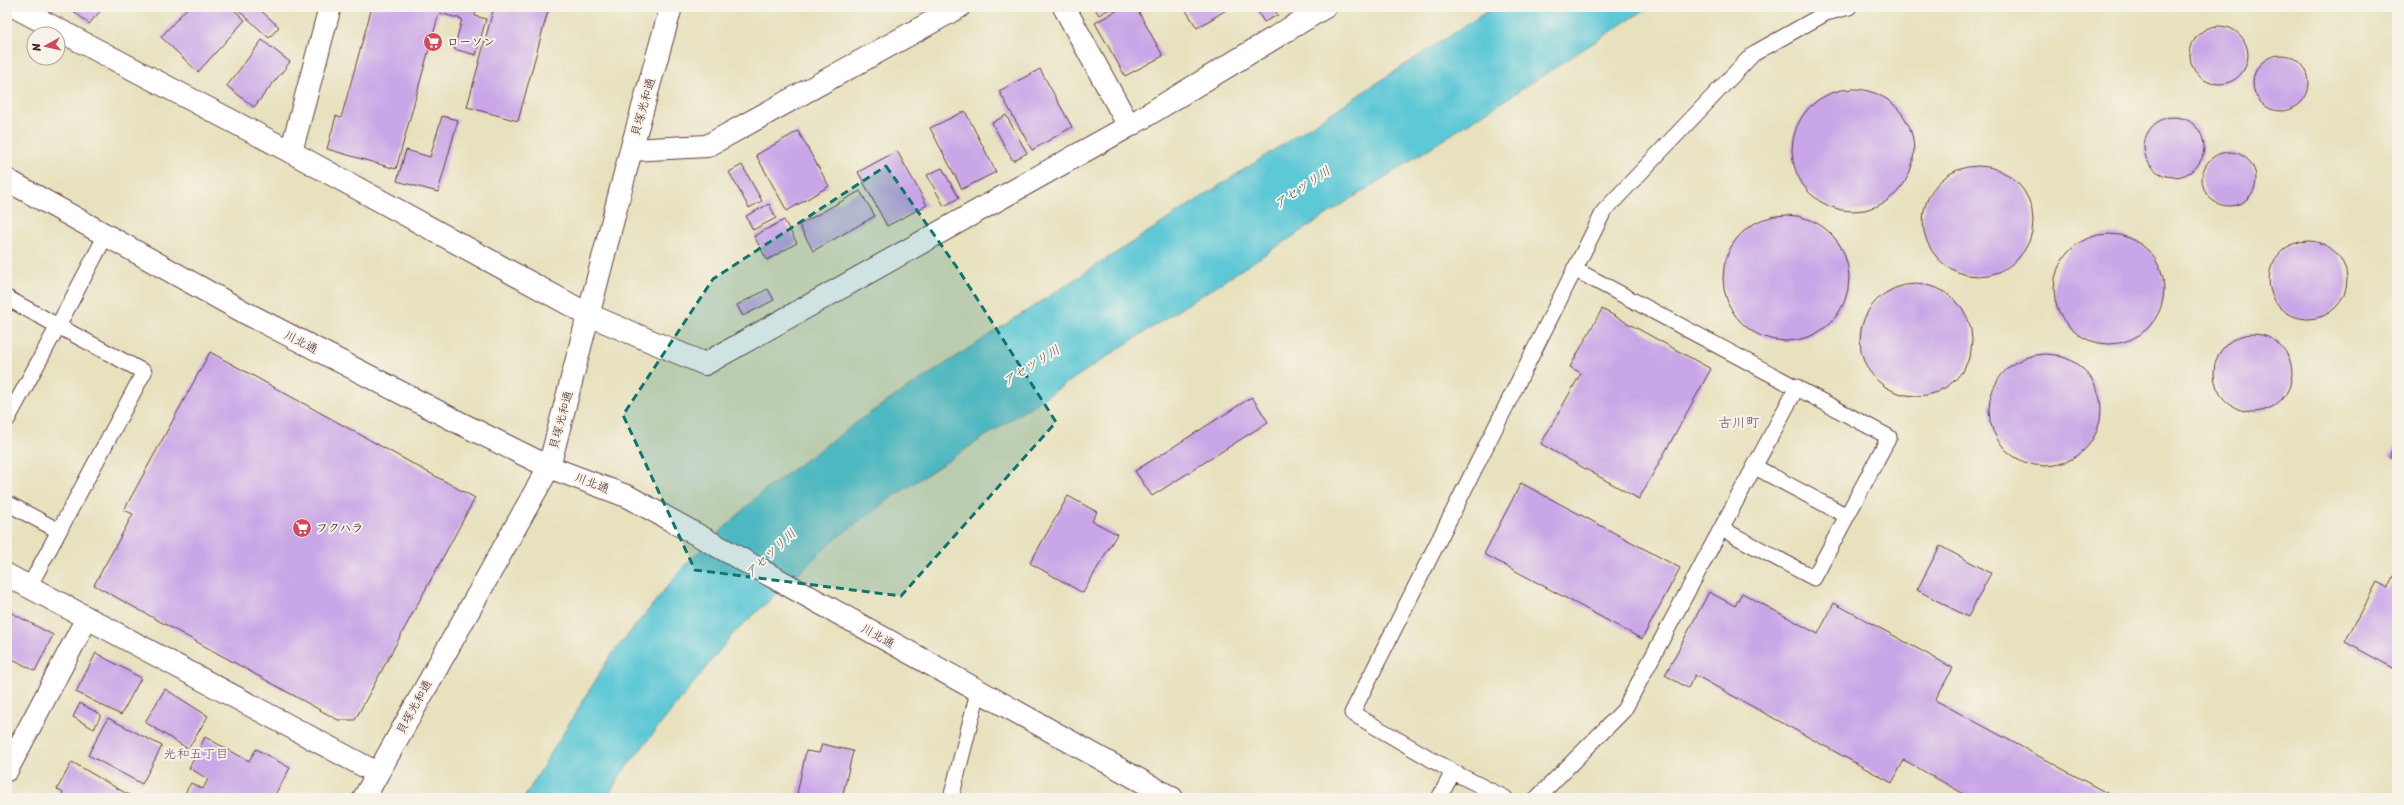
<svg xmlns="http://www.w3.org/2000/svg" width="2404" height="805" font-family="Sriracha,'Klee One',sans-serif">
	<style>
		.water { fill: #5dc8d6; stroke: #547480 }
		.building { fill: #c9a6e7 }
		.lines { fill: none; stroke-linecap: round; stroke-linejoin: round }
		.service-casing { stroke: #623c41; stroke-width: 17 }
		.minor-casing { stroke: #623c41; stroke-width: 24 }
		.tertiary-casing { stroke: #623c41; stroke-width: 24 }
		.service { stroke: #fff; stroke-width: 15 }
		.minor { stroke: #fff; stroke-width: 22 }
		.tertiary { stroke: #fff; stroke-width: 22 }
		.marked { fill: #0f766e; fill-opacity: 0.2; stroke: #0f766e; stroke-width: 3; stroke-dasharray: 8 5; stroke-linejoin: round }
		.labels { text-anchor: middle; stroke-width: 4; stroke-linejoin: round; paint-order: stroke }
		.poi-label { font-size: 12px; font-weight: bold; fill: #4a1f2b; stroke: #f7f3e8; text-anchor: start }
		.street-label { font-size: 12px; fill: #4a1f2b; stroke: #f7f3e8 }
		.water-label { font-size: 13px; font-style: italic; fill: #50525e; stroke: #f7f3e8 }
		.neighbourhood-label { font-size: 13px; fill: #764e6d; stroke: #f7f3e8 }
		.quarter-label { font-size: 14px; fill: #764e6d; stroke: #f7f3e8 }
	</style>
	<rect width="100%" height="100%" fill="#f7f3e8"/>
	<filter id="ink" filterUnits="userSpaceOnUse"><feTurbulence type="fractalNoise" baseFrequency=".025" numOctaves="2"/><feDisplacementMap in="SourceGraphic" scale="8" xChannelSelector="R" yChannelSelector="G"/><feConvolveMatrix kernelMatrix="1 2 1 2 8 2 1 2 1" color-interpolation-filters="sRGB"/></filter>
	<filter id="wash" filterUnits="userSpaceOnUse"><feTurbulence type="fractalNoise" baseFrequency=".012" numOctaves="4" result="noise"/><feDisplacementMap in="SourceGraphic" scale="16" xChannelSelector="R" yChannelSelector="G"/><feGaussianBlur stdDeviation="0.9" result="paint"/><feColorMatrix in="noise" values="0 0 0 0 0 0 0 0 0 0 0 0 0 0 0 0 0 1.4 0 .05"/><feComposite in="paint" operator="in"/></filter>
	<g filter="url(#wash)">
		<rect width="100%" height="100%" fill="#e7e1be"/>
		<path class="water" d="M1494,7H1649L1146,331L888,500L834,540L732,635L620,775L607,798H524L609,658L685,565L761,493L871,412Z"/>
		<g id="blocks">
			<path class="building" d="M69,7H104L89,24Z
				M188,7H231L245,20L198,72L161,37Z
				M235,7H257L279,27L269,38Z
				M372,7H477L475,16L486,19L476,55L454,49L462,19L439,13L396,169L327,149L336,116L341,118Z
				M494,7H549L518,121L467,107Z
				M1094,7H1113L1099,15Z
				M1123,7H1136L1163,56L1125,76L1095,23Z
				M1184,7H1231L1197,28Z
				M1255,7H1273L1278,15L1264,22Z
				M2190 55a29 29 0 1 1 58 0a29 29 0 1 1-58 0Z
				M262,40L290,62L254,107L227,86Z
				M2253 83a28 28 0 1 1 56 0a28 28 0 1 1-56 0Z
				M1040,69L1072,127L1032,150L999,91Z
				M1792 150a61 61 0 1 1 122 0a61 61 0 1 1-122 0Z
				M965,111L996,172L962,189L930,128Z
				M1006,115L1027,153L1013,161L992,123Z
				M442,116L458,120L438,192L397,181L406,150L430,157Z
				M2144 147a30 30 0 1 1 60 0a30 30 0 1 1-60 0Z
				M798,131L829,186L787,211L756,155Z
				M897,151L927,205L887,226L858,172Z
				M2202 179a27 27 0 1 1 54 0a27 27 0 1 1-54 0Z
				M742,165L762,201L749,208L729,172Z
				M1923 221a55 55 0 1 1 110 0a55 55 0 1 1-110 0Z
				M942,168L959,198L944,206L927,175Z
				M860,191L875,216L813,251L799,225Z
				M769,204L776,218L753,230L746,216Z
				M1723 278a63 63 0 1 1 126 0a63 63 0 1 1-126 0Z
				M784,220L797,243L767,260L754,236Z
				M2054 289a55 55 0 1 1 110 0a55 55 0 1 1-110 0Z
				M2269 280a39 39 0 1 1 78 0a39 39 0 1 1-78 0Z
				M1860 340a56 56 0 1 1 112 0a56 56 0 1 1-112 0Z
				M768,289L774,300L743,316L737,305Z
				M1602,309L1711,369L1639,499L1541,444L1581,373L1570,367Z
				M2214 373a39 39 0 1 1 78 0a39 39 0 1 1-78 0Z
				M210,352L475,498L355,720H338L94,585L133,514L124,510Z
				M1989 410a56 56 0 1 1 112 0a56 56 0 1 1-112 0Z
				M1252,397L1268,422L1152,496L1135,471Z
				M2397,441V460L2389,456Z
				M1521,483L1680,568L1642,639L1484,554Z
				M1068,496L1097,512L1092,521L1117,534L1083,593L1030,563Z
				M1940,546L1991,573L1968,617L1917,590Z
				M2397,571V670L2345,642L2377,582L2388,588Z
				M1709,592L1735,606L1742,593L1818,634L1834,603L1953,668L1935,700L2116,798H1971L1904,760L1892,783L1695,675L1688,688L1665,675Z
				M10,612L53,635L35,671L7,656V617Z
				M96,653L141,678L121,715L76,692Z
				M165,689L208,716L188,749L145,722Z
				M80,703L101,715L94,729L73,717Z
				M108,718L162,746L142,784L88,755Z
				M205,737L249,761L256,749L290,768L273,798H182L191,783L203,789L208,779L189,768Z
				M822,744L853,751L842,798H811L797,794L806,751L819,753Z
				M72,762L134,798H60L63,793L57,789Z"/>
		</g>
	</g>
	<g filter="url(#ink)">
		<use href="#blocks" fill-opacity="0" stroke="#623c41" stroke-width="1"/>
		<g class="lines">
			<g class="service-casing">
				<path id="service" d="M1574,269L1889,437L1814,578L1722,529
					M7,298L58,326L7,420
					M1755,467L1847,516
					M7,503L59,531
					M29,587L144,372L58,326L106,235
					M1453,772L1352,713L1604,211L1753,54L1826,13L1849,7
					M951,798L978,692
					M1439,798L1453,772L1505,798
					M1537,798L1624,710L1797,387"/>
			</g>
			<g class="minor-casing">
				<path id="minor" d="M15,7L291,152L589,315L705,364L1129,126L1325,7
					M1064,7L1129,126
					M631,150L707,146L959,7
					M291,152L330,7
					M7,575L377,773
					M7,770L87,618"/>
			</g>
			<g class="tertiary-casing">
				<path id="tertiary" d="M7,180L244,312L460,423L549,467L629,497L1172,798
					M364,798L549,467L631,150L671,7"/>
			</g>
			<use href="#service" class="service"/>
			<use href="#minor" class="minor"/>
			<use href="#tertiary" class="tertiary"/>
		</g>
	</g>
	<path class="marked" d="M886,166L958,269L1056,422L901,596L695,570L623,415L713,279Z"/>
	<defs>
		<g id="supermarket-disc" transform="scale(1)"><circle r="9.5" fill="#d1495b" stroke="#f7f3e8"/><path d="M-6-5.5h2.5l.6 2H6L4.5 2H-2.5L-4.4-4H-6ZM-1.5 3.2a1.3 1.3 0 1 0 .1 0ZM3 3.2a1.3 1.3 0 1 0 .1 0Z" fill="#fff"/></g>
	</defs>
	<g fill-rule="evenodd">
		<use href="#supermarket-disc" x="433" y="42"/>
		<use href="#supermarket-disc" x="302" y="528"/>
	</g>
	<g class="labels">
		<g class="poi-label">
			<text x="447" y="46">ローソン</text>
			<text x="316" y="532">フクハラ</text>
		</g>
		<g class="street-label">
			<text transform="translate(643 107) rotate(-74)" y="4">貝塚光和通</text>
			<text transform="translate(301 342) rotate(27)" y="4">川北通</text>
			<text transform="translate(561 420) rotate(-75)" y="4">貝塚光和通</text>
			<text transform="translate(592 483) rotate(21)" y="4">川北通</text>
			<text transform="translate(878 636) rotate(29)" y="4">川北通</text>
			<text transform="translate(414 707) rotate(-61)" y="4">貝塚光和通</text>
		</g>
		<g class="water-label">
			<text transform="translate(1302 187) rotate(-34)" y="5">アセツリ川</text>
			<text transform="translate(1031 365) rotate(-32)" y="5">アセツリ川</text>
			<text transform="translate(770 553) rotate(-44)" y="5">アセツリ川</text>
		</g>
		<g class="neighbourhood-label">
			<text x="196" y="758">光和五丁目</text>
		</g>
		<g class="quarter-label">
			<text x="1739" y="427">古川町</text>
		</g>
	</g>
	<rect width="2404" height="805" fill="none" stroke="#f7f3e8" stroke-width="24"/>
	<g transform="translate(46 46) rotate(262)"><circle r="19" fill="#f7f3e8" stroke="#b29e9c"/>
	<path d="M0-3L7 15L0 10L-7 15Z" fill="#d1495b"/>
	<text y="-6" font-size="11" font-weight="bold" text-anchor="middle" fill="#4a1f2b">N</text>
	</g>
</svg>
